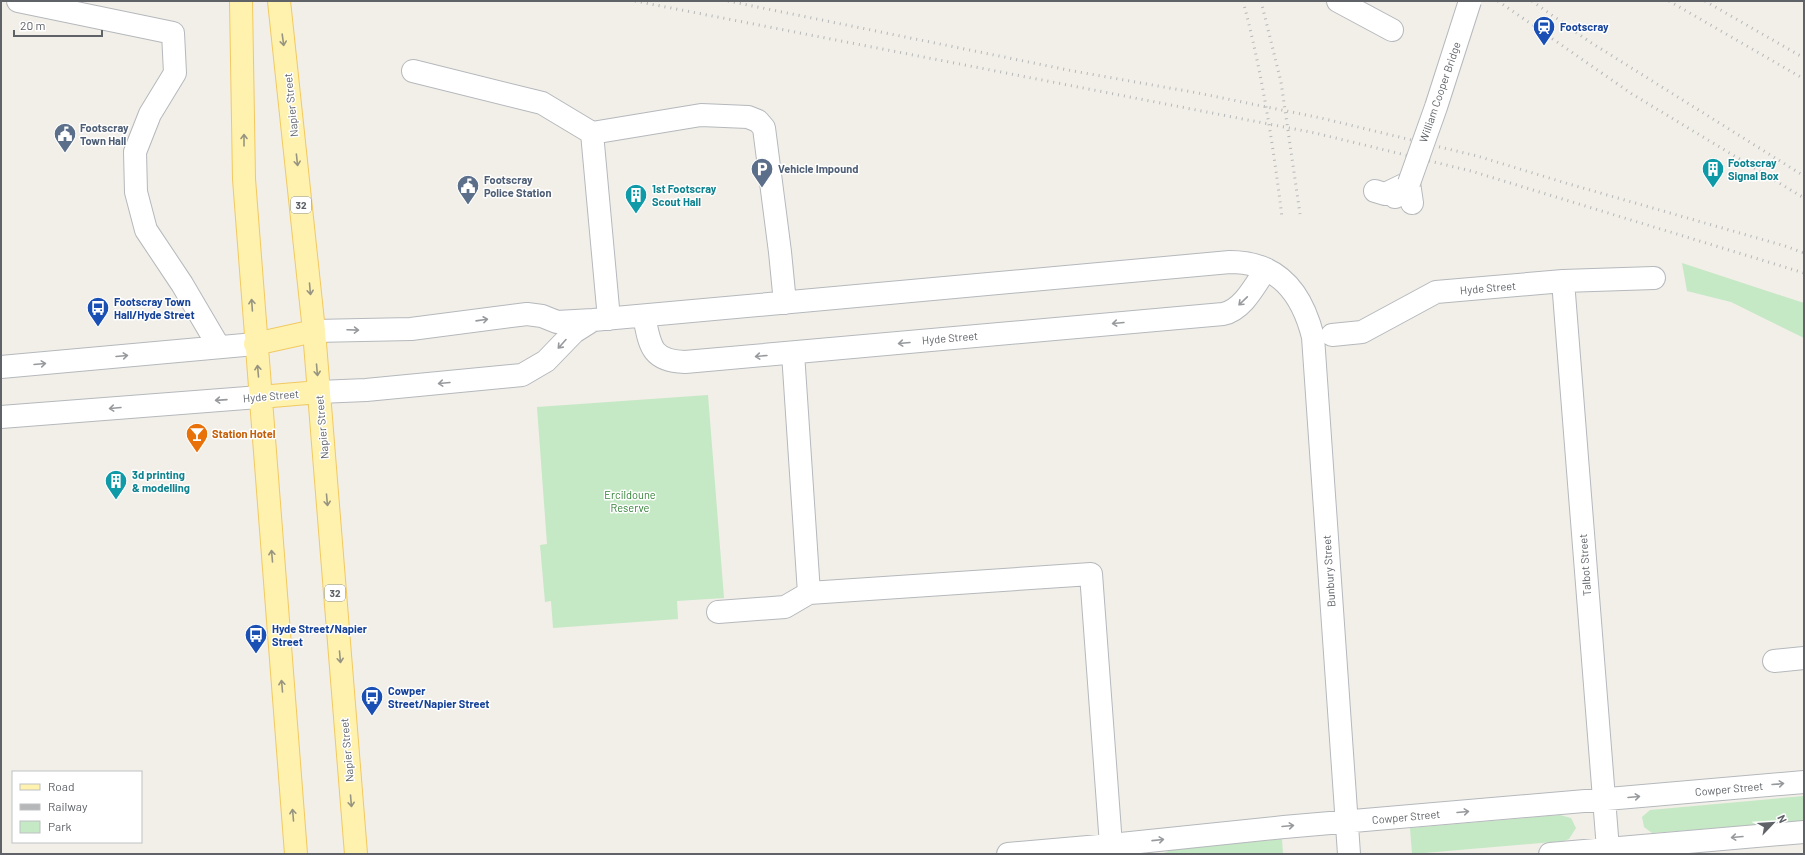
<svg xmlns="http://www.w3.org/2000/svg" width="1805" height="855" font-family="Barlow,sans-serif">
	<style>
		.green { fill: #c5e8c5 }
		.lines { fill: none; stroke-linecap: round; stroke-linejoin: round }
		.minor-casing { stroke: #b5b8bc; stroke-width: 24 }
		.major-casing { stroke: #f2c960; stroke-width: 24 }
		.minor { stroke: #fff; stroke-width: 22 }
		.major { stroke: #fff2af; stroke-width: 22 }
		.rail { stroke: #b6b7b8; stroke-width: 3; stroke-dasharray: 1 5; stroke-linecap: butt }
		.minor-bridge-casing { stroke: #b5b8bc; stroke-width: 24; stroke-linecap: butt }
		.minor-bridge { stroke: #fff; stroke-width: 22 }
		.oneway { stroke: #979581 }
		.oneway2 { stroke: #979a9d }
		.labels { text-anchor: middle; stroke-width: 3; stroke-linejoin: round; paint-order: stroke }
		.shield { fill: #fff; stroke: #8f9295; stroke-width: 1 }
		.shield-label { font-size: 10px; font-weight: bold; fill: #5f6368 }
		.transit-label { font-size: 11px; font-weight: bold; fill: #164399; stroke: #fff; text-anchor: start }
		.street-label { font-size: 11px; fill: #5f6368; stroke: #fff }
		.service-label { font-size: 11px; font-weight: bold; fill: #4e5e75; stroke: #fff; text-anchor: start }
		.culture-label { font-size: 11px; font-weight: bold; fill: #0d838f; stroke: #fff; text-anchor: start }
		.food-label { font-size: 11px; font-weight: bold; fill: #c56008; stroke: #fff; text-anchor: start }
		.park-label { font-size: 11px; fill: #348238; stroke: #fff }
	</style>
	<rect width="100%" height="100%" fill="#f1efe8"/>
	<path class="green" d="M1682,263L1804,303V338L1731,302L1687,291Z
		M708,395L724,598L677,601L678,619L553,628L551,601L545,602L540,545L547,544L537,407Z
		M1804,796V821L1652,833L1644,827L1642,817L1650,810Z
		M1560,815L1571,818L1576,828L1569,839L1564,841L1412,854L1410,828Z
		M1282,839L1283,854H1162L1173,849Z"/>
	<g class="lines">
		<g class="minor-casing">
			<path id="minor" d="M18,1L173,33L175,73L150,114L135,152L136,192L146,230L182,284L219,347
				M1338,1L1392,30
				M413,71L542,103L592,133L701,115L748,117L758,121L764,128L780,252L785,303
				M592,133L609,319
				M1375,191L1385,194L1408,183
				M1395,197L1409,183L1412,203
				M1563,281L1608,849
				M644,316C650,346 651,361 685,362L1223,314C1243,310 1255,285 1266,269
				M314,331L411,329L527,314L542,316L557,322L593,320L1230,262C1278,262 1302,293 1313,337L1349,854
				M1332,335L1362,332L1436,292L1563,281L1654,278
				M793,353L809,593
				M1,367L255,344
				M319,392L366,390L522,375L546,361L574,332L593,320
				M1,417L260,397
				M718,612L785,607L809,593L1091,574L1111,845
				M1774,661L1804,658
				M1008,854L1111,845L1284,827L1804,782
				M1550,854L1804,832"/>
		</g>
		<g class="major-casing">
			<path id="major" d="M241,1L244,179L296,854
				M279,1L314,331L356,854
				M255,344L314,331
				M260,397L319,392"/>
		</g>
		<use href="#minor" class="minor"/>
		<use href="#major" class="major"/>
		<path class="rail" d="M635,1L1315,133L1471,171L1804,273
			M728,1L1073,71L1198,93L1321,118L1477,156L1569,184L1785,246L1804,253
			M1243,1C1262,72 1273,144 1282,217
			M1261,1L1281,82L1300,214
			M1498,1L1632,94L1804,198
			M1532,1L1590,42L1804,176
			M1669,1L1804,79
			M1705,1L1804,58"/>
		<g class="minor-bridge-casing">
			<path id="minor-bridge" d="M1409,183L1436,107L1470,1"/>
		</g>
		<use href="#minor-bridge" class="minor-bridge"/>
	</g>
	<defs><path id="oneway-shaft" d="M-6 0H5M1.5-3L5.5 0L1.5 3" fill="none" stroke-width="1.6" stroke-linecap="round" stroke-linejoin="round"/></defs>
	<g class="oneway">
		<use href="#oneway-shaft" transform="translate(283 40) rotate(82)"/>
		<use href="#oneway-shaft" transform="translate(244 140) rotate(-90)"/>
		<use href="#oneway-shaft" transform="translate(297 160) rotate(84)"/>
		<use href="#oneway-shaft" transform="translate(310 289) rotate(85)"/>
		<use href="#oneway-shaft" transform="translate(252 305) rotate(-94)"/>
		<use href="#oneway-shaft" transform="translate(317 370) rotate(85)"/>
		<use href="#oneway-shaft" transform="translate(258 371) rotate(-95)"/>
		<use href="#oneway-shaft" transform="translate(327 500) rotate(85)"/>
		<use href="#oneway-shaft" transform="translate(272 556) rotate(-95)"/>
		<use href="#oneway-shaft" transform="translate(340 657) rotate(85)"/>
		<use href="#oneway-shaft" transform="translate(282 686) rotate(-95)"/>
		<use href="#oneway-shaft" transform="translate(351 801) rotate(85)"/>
		<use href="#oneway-shaft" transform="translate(293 815) rotate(-95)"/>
	</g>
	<g class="oneway2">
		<use href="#oneway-shaft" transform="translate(1243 301) rotate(136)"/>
		<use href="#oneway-shaft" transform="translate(482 320) rotate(-8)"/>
		<use href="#oneway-shaft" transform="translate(1118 323) rotate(175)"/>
		<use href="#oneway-shaft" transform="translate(353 330) rotate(2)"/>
		<use href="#oneway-shaft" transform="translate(904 343) rotate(175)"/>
		<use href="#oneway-shaft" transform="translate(562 344) rotate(132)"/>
		<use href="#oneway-shaft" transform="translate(122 356) rotate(-5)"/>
		<use href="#oneway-shaft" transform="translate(761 356) rotate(175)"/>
		<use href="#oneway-shaft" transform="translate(40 364) rotate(-5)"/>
		<use href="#oneway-shaft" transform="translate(444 383) rotate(175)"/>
		<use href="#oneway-shaft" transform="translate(221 400) rotate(176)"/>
		<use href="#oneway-shaft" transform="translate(115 408) rotate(175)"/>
		<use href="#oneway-shaft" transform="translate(1778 784) rotate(-5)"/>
		<use href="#oneway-shaft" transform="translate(1634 797) rotate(-5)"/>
		<use href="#oneway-shaft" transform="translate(1463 812) rotate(-5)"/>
		<use href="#oneway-shaft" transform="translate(1288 826) rotate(-5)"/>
		<use href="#oneway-shaft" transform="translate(1737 837) rotate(175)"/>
		<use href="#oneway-shaft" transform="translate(1158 840) rotate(-6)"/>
	</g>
	<defs>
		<g id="station-pin" transform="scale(1.15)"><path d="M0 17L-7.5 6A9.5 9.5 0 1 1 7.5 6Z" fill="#1a4fb4" stroke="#fff"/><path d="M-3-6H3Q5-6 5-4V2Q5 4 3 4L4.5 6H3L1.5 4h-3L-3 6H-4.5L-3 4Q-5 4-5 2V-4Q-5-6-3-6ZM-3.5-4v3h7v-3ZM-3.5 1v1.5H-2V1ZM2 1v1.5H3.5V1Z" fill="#fff"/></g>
		<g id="civic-pin" transform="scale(1.15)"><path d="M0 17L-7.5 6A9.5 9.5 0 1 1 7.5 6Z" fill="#5c6f8a" stroke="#fff"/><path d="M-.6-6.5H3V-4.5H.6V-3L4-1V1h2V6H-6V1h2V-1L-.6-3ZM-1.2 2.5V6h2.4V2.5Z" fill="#fff"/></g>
		<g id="parking-pin" transform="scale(1.15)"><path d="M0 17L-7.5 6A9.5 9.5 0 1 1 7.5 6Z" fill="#5c6f8a" stroke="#fff"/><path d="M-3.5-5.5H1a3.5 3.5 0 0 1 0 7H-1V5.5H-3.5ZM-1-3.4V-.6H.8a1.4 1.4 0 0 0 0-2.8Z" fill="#fff"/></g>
		<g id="building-pin" transform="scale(1.15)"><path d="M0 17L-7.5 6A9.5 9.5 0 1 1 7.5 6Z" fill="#0f9aa8" stroke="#fff"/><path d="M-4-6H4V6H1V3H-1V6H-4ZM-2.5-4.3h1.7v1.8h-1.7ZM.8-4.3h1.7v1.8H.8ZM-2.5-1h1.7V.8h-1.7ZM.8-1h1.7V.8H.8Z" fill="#fff"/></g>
		<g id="bus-pin" transform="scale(1.15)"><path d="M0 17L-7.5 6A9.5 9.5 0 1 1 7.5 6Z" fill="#1a4fb4" stroke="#fff"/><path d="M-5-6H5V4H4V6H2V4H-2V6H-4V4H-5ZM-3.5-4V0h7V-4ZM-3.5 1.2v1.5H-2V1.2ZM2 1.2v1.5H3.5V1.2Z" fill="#fff"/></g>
		<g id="bar-pin" transform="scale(1.15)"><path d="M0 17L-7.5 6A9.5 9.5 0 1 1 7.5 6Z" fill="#e8710a" stroke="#fff"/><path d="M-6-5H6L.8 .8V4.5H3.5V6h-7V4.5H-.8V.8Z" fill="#fff"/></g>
	</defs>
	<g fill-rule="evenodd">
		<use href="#station-pin" x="1544" y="27"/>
		<use href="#civic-pin" x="65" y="134"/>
		<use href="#parking-pin" x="762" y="169"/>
		<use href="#building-pin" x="1713" y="169"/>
		<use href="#civic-pin" x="468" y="186"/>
		<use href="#building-pin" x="636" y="195"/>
		<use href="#bus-pin" x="98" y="308"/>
		<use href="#bar-pin" x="197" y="434"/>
		<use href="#building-pin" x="116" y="481"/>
		<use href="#bus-pin" x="256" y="635"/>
		<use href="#bus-pin" x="372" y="697"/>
	</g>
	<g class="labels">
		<g class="shield">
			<rect x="291" y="197" width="20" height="16" rx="3"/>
			<rect x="325" y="585" width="20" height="16" rx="3"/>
		</g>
		<g class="shield-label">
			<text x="301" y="209">32</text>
			<text x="335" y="597">32</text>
		</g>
		<g class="transit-label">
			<text x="1560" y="31">Footscray</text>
			<text x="114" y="306">Footscray Town<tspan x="114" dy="13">Hall/Hyde Street</tspan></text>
			<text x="272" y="633">Hyde Street/Napier<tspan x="272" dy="13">Street</tspan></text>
			<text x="388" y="695">Cowper<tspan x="388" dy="13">Street/Napier Street</tspan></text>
		</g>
		<g class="street-label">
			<text transform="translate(1440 92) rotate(-71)" y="4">William Cooper Bridge</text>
			<text transform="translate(291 105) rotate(-96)" y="4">Napier Street</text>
			<text transform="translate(1488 288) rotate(-5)" y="4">Hyde Street</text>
			<text transform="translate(950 338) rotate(-5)" y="4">Hyde Street</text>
			<text transform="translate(271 396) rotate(-5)" y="4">Hyde Street</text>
			<text transform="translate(322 427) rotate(-95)" y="4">Napier Street</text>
			<text transform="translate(1585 565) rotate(-94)" y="4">Talbot Street</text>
			<text transform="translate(1329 571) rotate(-94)" y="4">Bunbury Street</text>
			<text transform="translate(347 750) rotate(-95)" y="4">Napier Street</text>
			<text transform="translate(1729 789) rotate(-5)" y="4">Cowper Street</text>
			<text transform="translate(1406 817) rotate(-5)" y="4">Cowper Street</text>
		</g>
		<g class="service-label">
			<text x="80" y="132">Footscray<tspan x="80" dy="13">Town Hall</tspan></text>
			<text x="778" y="173">Vehicle Impound</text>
			<text x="484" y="184">Footscray<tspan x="484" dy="13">Police Station</tspan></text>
		</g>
		<g class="culture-label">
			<text x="1728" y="167">Footscray<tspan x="1728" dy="13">Signal Box</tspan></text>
			<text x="652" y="193">1st Footscray<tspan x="652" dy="13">Scout Hall</tspan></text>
			<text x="132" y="479">3d printing<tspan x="132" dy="13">&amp; modelling</tspan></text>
		</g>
		<g class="food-label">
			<text x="212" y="438">Station Hotel</text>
		</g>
		<g class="park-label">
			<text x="630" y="499">Ercildoune<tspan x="630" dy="13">Reserve</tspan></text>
		</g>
	</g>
	<rect width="1805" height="855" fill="none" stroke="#5f6368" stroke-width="4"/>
	<rect x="12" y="771" width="130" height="72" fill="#ffffff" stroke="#bfc1c3"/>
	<rect x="20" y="784" width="20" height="6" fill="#fff2af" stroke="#bfc1c3"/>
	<text x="48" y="791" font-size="12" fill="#5f6368">Road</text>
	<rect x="20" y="804" width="20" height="6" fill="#b6b7b8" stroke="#bfc1c3"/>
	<text x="48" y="811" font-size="12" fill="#5f6368">Railway</text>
	<rect x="20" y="821" width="20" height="12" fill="#c5e8c5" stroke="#bfc1c3"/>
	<text x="48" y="831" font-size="12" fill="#5f6368">Park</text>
	<g transform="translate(1773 823) rotate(65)" stroke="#ffffff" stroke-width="3" paint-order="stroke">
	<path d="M0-3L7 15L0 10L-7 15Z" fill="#5f6368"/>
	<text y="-6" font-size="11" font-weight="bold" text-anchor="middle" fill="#5f6368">N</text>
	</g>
	<path d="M14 30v6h88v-6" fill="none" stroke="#5f6368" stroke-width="2"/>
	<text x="20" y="30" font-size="12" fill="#5f6368" stroke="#ffffff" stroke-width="3" paint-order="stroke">20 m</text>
</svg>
